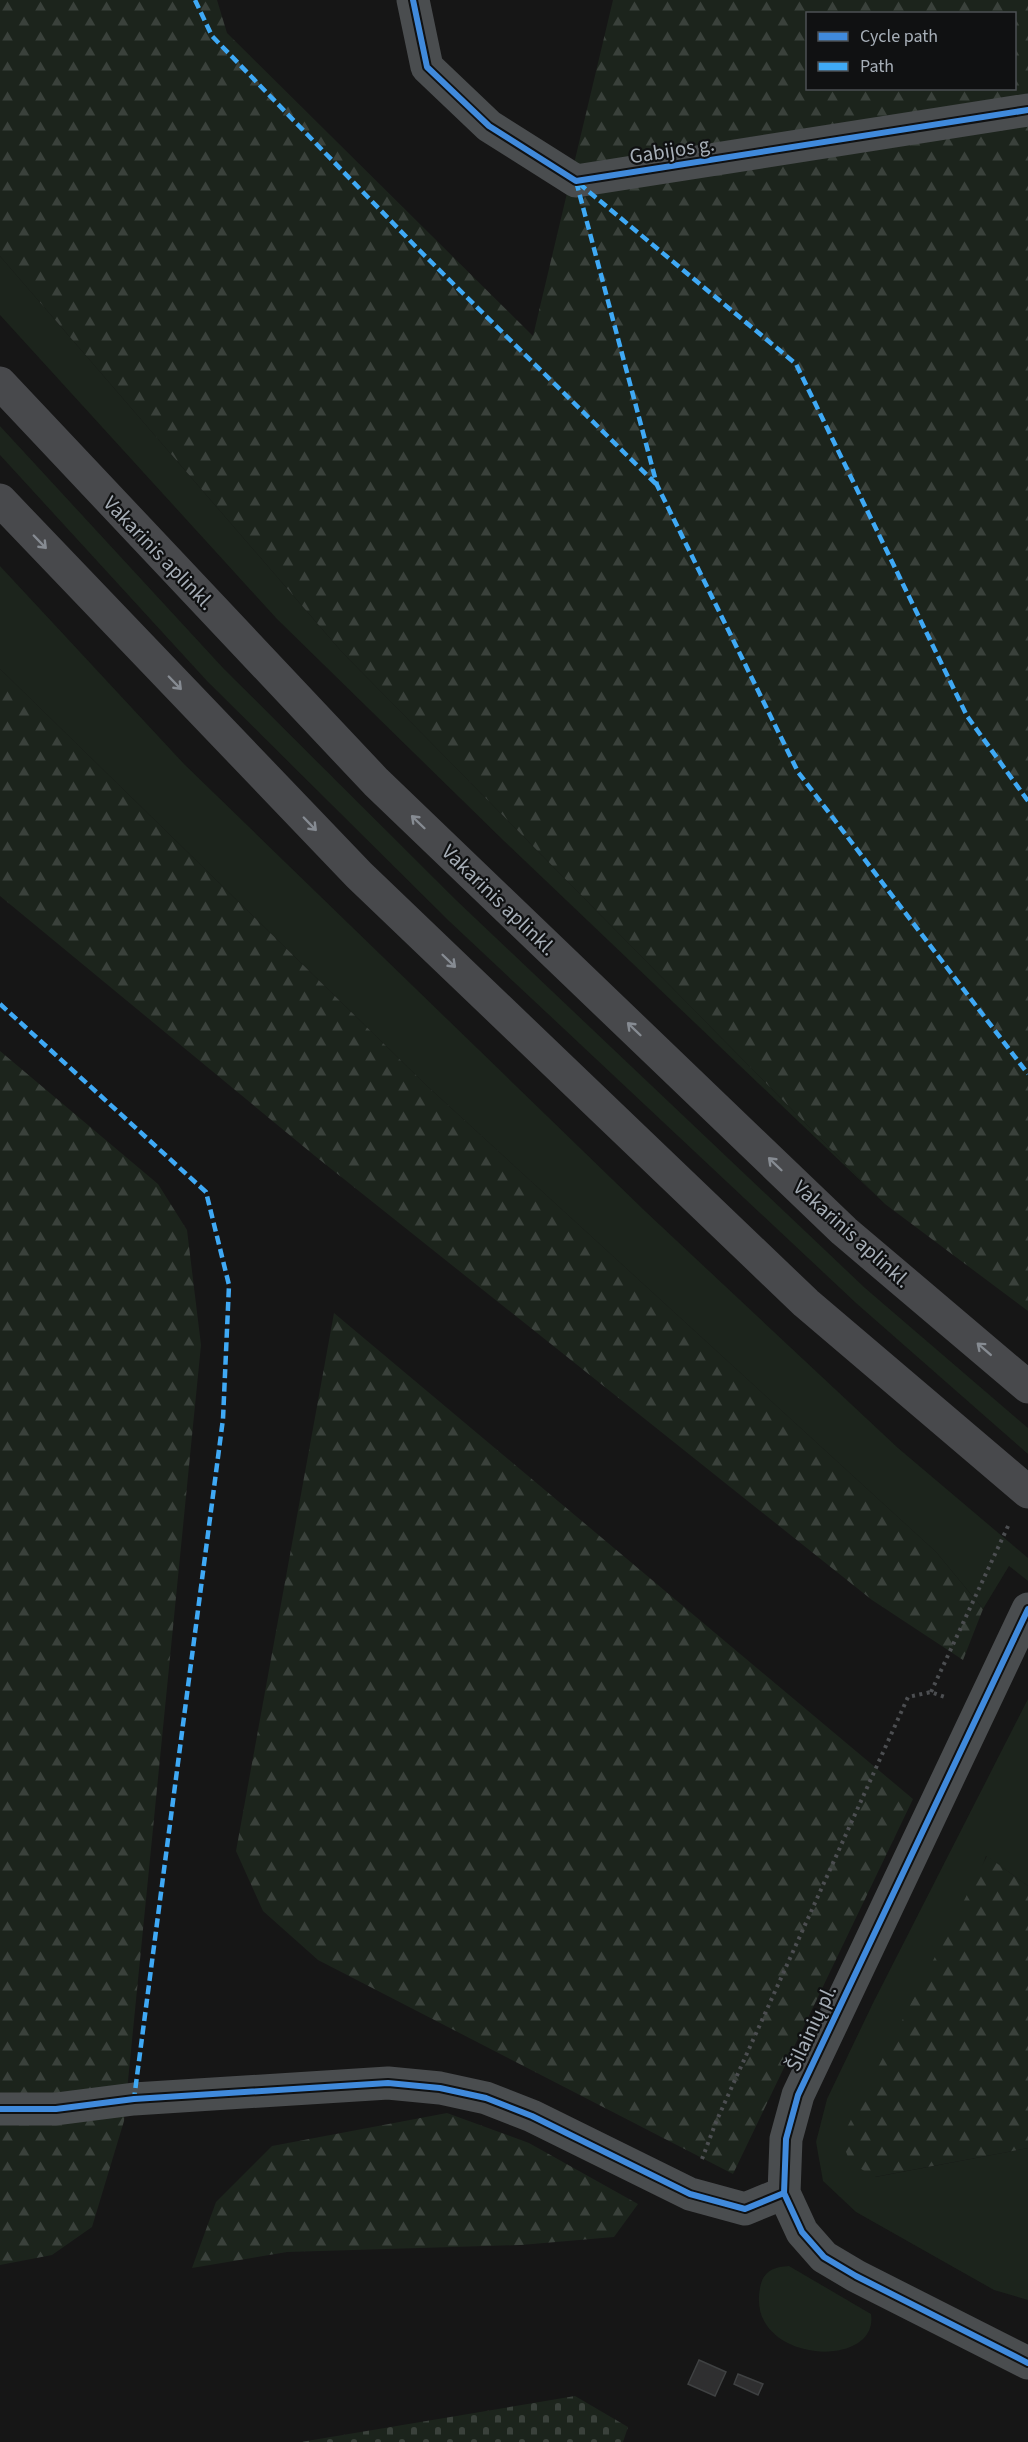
<svg xmlns="http://www.w3.org/2000/svg" width="1028" height="2442" font-family="'Source Sans 3',sans-serif">
	<style>
		.grass { fill: #1c241c }
		.forest { fill: url(#forest-firs); fill-rule: evenodd }
		.cemetery { fill: url(#cemetery-stones) }
		.building { fill: #2f2f30; stroke: #3f4142; stroke-width: 1.5 }
		.lines { fill: none; stroke-linecap: round; stroke-linejoin: round }
		.path { stroke: #4c4e51; stroke-width: 4; stroke-dasharray: 3 4.5; stroke-linecap: butt }
		.minor { stroke: #4a4d4f; stroke-width: 33 }
		.tertiary { stroke: #4a4d4f; stroke-width: 33 }
		.trunk { stroke: #48494c; stroke-width: 33 }
		.quiet { stroke: #3fa9f5; stroke-width: 4.5; stroke-dasharray: 9 4.5; stroke-linecap: butt }
		.cycleway-casing { stroke: #101112; stroke-width: 10 }
		.cycleway { stroke: #408adc; stroke-width: 6 }
		.oneway { stroke: #868b92 }
		.labels { text-anchor: middle; stroke-width: 4.5; stroke-linejoin: round; paint-order: stroke }
		.street-label { font-size: 21px; fill: #a7afb8; stroke: #101112 }
	</style>
	<defs>
		<pattern id="forest-firs" width="22" height="20" patternUnits="userSpaceOnUse" patternTransform="scale(1.5)"><rect width="22" height="20" fill="#1c241c"/><path d="M5 1l3.5 6h-7zM16 11l3.5 6h-7z" fill="#3a413b"/></pattern>
		<pattern id="cemetery-stones" width="16" height="16" patternUnits="userSpaceOnUse" patternTransform="scale(1.5)"><rect width="16" height="16" fill="#1c241c"/><path d="M2 7V4a2 2 0 0 1 4 0v3zM10 15v-3a2 2 0 0 1 4 0v3z" fill="#3a413b"/></pattern>
	</defs>
	<rect width="100%" height="100%" fill="#161616"/>
	<path class="grass" d="M0,256L342,652L885,1204L504,841L277,619L0,315Z
		M0,426L224,669L456,900L865,1288L1028,1428V1454L856,1303L449,921L207,681L0,455Z
		M0,566L184,764L646,1212L898,1448L1028,1558V1581L1009,1566L983,1609L936,1552L427,1086L0,669Z
		M1028,1699V1886L986,1856L875,2177L1028,2148V2300L994,2290L856,2212L823,2181L816,2142L827,2099L873,2003Z
		M789,2266L871,2314C880,2371 745,2364 760,2288C763,2271 773,2267 789,2266Z"/>
	<path class="forest" d="M0,0H217L227,33L533,336L613,0H1028V1311L885,1204L342,652L0,256ZM808,14H1014V88H808Z
		M0,669L427,1086L936,1552L983,1609L963,1660L872,1600L315,1156L0,896Z
		M0,1051L158,1184L187,1230L201,1345L124,2121L92,2227L52,2255L0,2265Z
		M334,1313L913,1799L733,2174L318,1960L263,1911L236,1851Z
		M987,1856L1028,1886V2148L874,2177L850,2162L841,2139Z
		M447,2113L529,2143L638,2204L614,2237L521,2245L287,2252L192,2268L216,2202L272,2146Z"/>
	<path class="cemetery" d="M575,2396L628,2427L623,2442H301Z"/>
	<path class="building" d="M699,2360L726,2372L715,2396L688,2384Z
		M738,2374L763,2384L758,2395L734,2384Z"/>
	<g class="lines">
		<path class="path" d="M931,1692L1009,1524
			M702,2159L716,2122L908,1697L931,1692L945,1697"/>
		<path class="minor" d="M413,0L427,67L489,126L576,181L1028,110
			M0,2109H56L134,2099L388,2083L440,2088L486,2098L532,2116L690,2194L745,2209L784,2193"/>
		<path class="tertiary" d="M1028,1609L798,2095L786,2139L784,2193L802,2232L824,2257L856,2276L1028,2363"/>
		<path class="trunk" d="M0,383L376,782L844,1231L1028,1387
			M0,500L359,875L806,1303L1028,1492"/>
		<path class="quiet" d="M195,0L212,36L418,249L657,485
			M1028,801L967,716L796,364L576,181L657,485L798,772L1028,1074
			M0,1004L206,1192L229,1285L223,1419L134,2099"/>
		<g class="cycleway-casing">
			<path id="cycleway" d="M413,0L427,67L489,126L576,181L1028,110
				M1028,1609L798,2095L786,2139L784,2193L802,2232L824,2257L856,2276L1028,2363
				M0,2109H56L134,2099L388,2083L440,2088L486,2098L532,2116L690,2194L745,2209L784,2193"/>
		</g>
		<use href="#cycleway" class="cycleway"/>
	</g>
	<defs><path id="oneway-shaft" d="M-6 0H5M1.5-3L5.5 0L1.5 3" fill="none" stroke-width="1.6" stroke-linecap="round" stroke-linejoin="round" transform="scale(1.5)"/></defs>
	<g class="oneway">
		<use href="#oneway-shaft" transform="translate(40 542) rotate(46)"/>
		<use href="#oneway-shaft" transform="translate(175 683) rotate(46)"/>
		<use href="#oneway-shaft" transform="translate(418 822) rotate(-136)"/>
		<use href="#oneway-shaft" transform="translate(310 824) rotate(46)"/>
		<use href="#oneway-shaft" transform="translate(449 961) rotate(44)"/>
		<use href="#oneway-shaft" transform="translate(634 1029) rotate(-136)"/>
		<use href="#oneway-shaft" transform="translate(775 1164) rotate(-136)"/>
		<use href="#oneway-shaft" transform="translate(984 1349) rotate(-139)"/>
	</g>
	<g class="labels">
		<g class="street-label">
			<text transform="translate(672 150) rotate(-9)" y="7">Gabijos g.</text>
			<text transform="translate(159 553) rotate(46)" y="7">Vakarinis aplinkl.</text>
			<text transform="translate(499 900) rotate(44)" y="7">Vakarinis aplinkl.</text>
			<text transform="translate(852 1234) rotate(42)" y="7">Vakarinis aplinkl.</text>
			<text transform="translate(811 2028) rotate(-65)" y="7">Šilainių pl.</text>
		</g>
	</g>
	<rect x="806" y="12" width="210" height="78" fill="#101112" stroke="#4c5054" stroke-width="1.5"/>
	<rect x="818" y="32" width="30" height="9" fill="#408adc" stroke="#4c5054" stroke-width="1.5"/>
	<text x="860" y="42" font-size="18" fill="#a7afb8">Cycle path</text>
	<rect x="818" y="62" width="30" height="9" fill="#3fa9f5" stroke="#4c5054" stroke-width="1.5"/>
	<text x="860" y="72" font-size="18" fill="#a7afb8">Path</text>
</svg>
